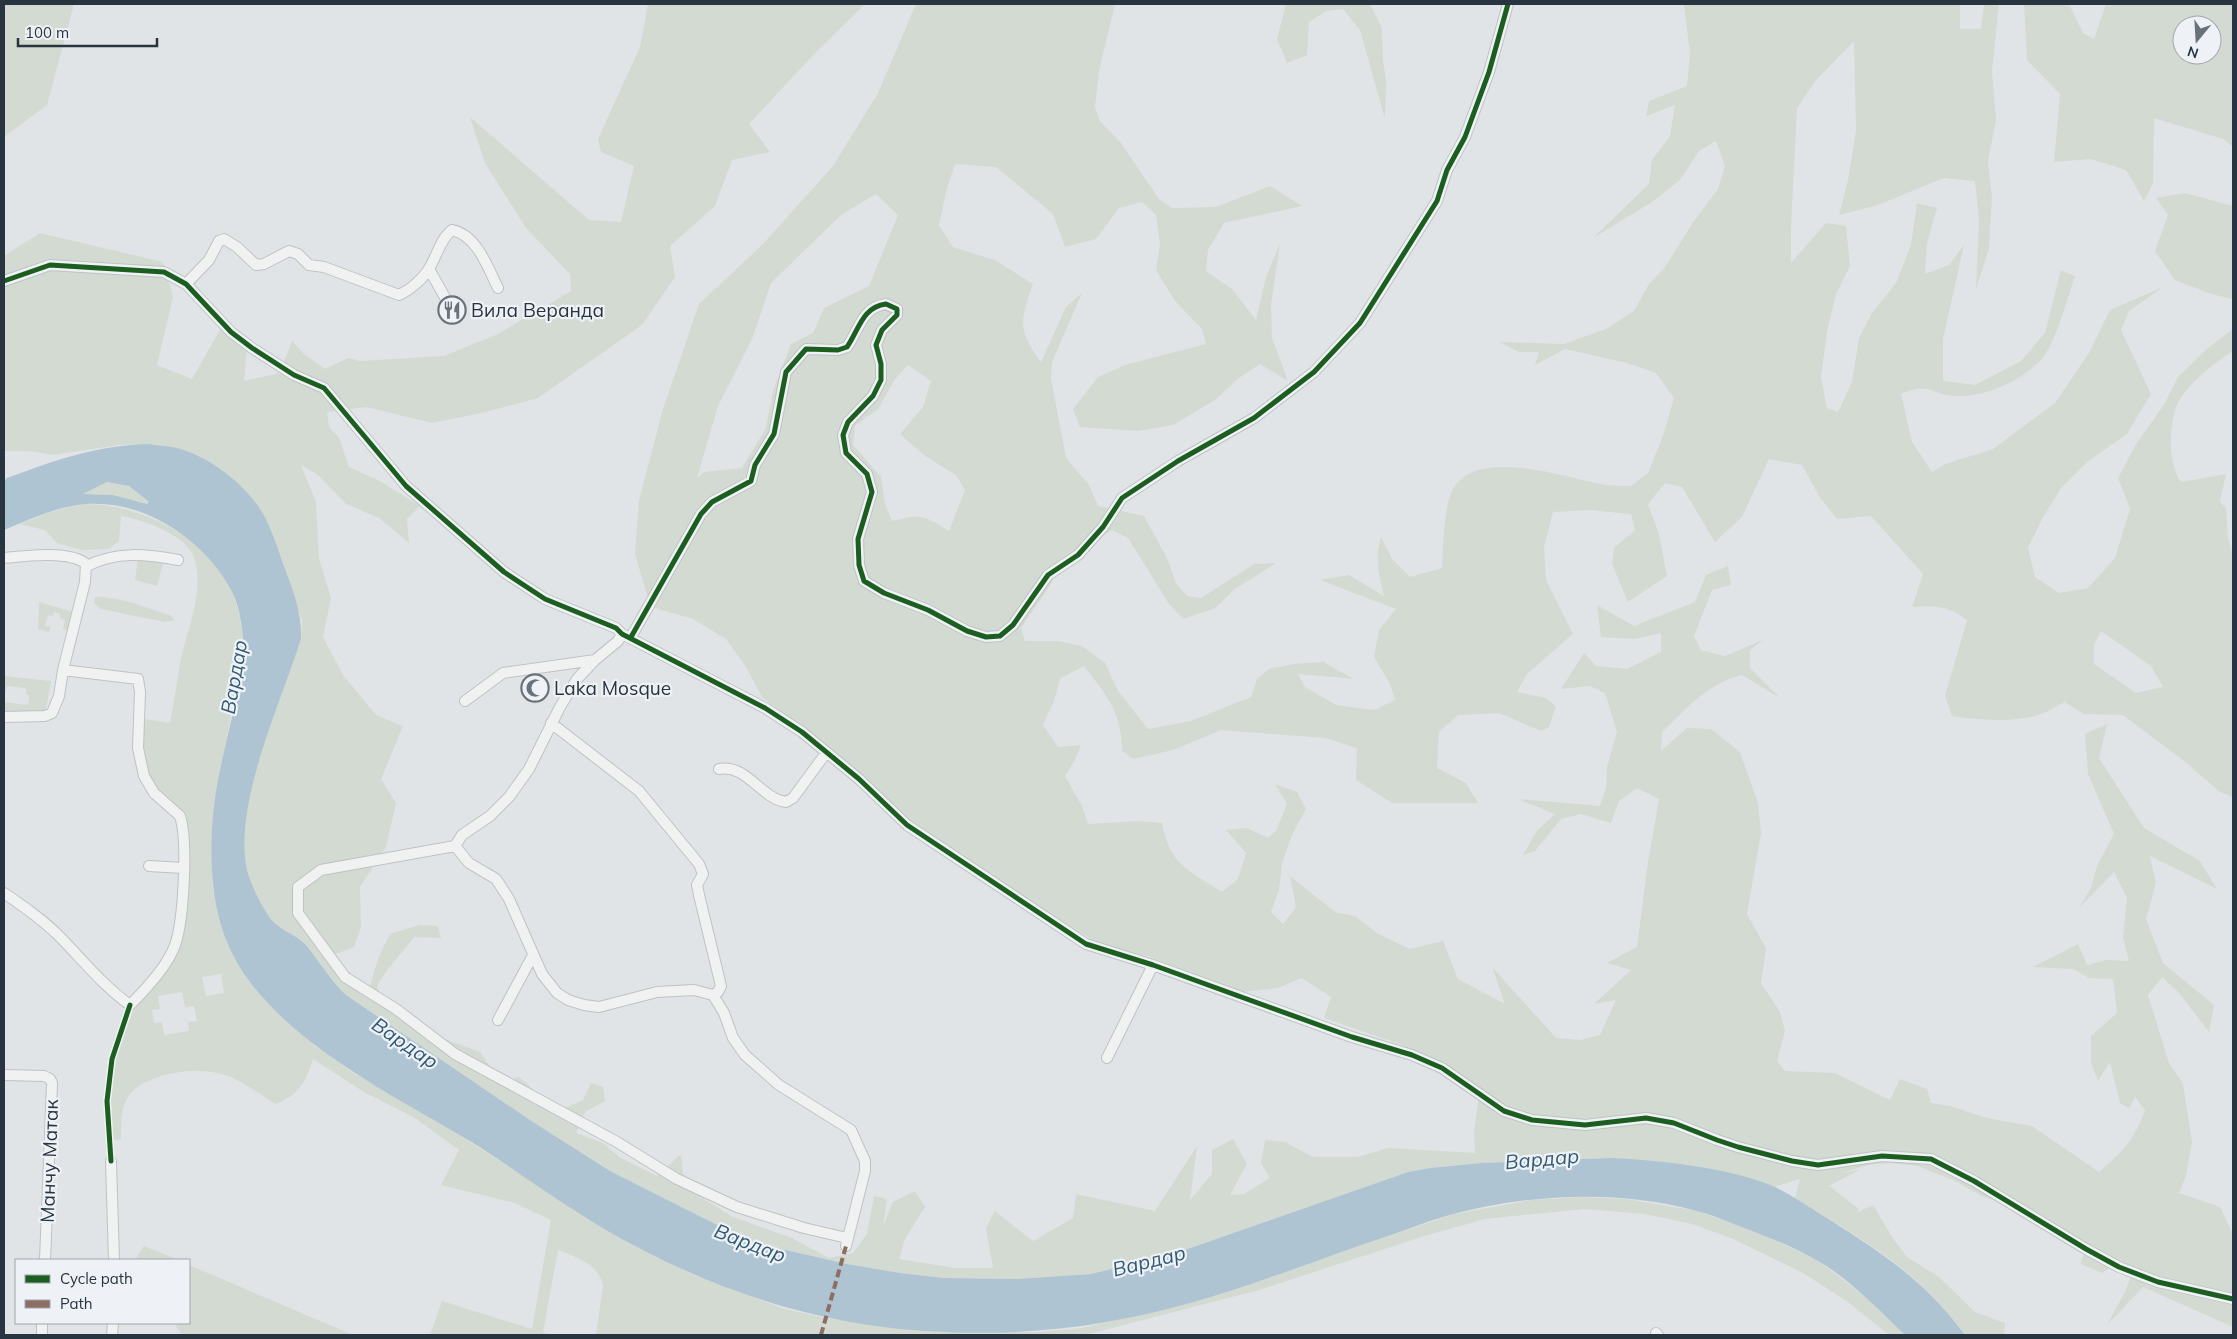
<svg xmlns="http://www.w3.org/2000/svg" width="2237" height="1339" font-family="Mulish,sans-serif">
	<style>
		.green { fill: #d3dad1; fill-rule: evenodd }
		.water { fill: #afc4d2; fill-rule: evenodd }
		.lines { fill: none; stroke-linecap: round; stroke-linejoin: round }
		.street-casing { stroke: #bfc2c4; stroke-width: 12 }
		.street { stroke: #f0f2f2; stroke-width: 10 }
		.quiet { stroke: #8d6e63; stroke-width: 4; stroke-dasharray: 8 4; stroke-linecap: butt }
		.cycleway-casing { stroke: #eef2f6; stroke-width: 8 }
		.cycleway { stroke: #1b5e20; stroke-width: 5 }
		.labels { text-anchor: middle; stroke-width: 4.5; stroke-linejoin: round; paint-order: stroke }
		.poi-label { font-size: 19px; fill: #28343f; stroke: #eef2f6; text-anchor: start }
		.street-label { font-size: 19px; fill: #28343f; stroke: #eef2f6 }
		.water-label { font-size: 20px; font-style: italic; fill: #315974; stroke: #eef2f6 }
	</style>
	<rect width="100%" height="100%" fill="#e1e4e6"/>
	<path class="green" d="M4,4H74L47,105L4,137Z
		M648,4H865L814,54L749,124L770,152L732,160L715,206L670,246L675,277L642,325L538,398L482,413L432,423L366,407L327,412L329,427L339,438L349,467L380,481L420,506L407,519L409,543L379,518L346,504L318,475L301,465L316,502L319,558L331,598L323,637L343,675L376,715L403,726L381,779L396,803L386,847L360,887L361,927L354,947L333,955L354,981L369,989L379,956L390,934L419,925L438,926L441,938L414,937C402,954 386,968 377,987L388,1009L439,1037L480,1052L501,1083L519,1077L546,1101L561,1110L583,1100L591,1083L603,1087L605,1101L585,1112L576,1133L603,1143L619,1157L657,1176L681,1154L683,1173L699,1196L731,1216L792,1238L829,1258L853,1253L867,1234L874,1196L887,1199L883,1226L893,1202L915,1191L925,1207L905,1239L899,1259L955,1268H993L986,1228L995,1211L1033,1241L1073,1218L1076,1194L1155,1211L1197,1146L1190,1200L1212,1174V1150L1233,1139L1247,1164L1230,1195L1244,1194L1270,1178L1261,1163L1265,1140L1285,1142L1313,1157H1358L1388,1148L1475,1153L1474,1132L1480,1088L1435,1061L1402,1045L1324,1018L1331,997L1302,978L1278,988L1243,992L1148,956L1104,946L1053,917L913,824L868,780L762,697L746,667L726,639L693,619L655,608L647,595L635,554L639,500L663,409L699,304L763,244L833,166L878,93L916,4H1115L1099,71L1095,107L1100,121L1121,143L1159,199L1172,208L1216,207L1270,186L1302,206L1224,223L1208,250L1206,271L1232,289L1256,320L1266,277L1280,244L1271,305L1272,338L1288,381L1260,364L1239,378L1215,400L1173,425L1138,431L1080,427L1073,409L1098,377L1125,365L1206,344L1202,329L1175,301L1156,270L1160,244L1156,215L1142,202L1119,208L1096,239L1065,247L1053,214L996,167L955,164L947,188L939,225L953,247L995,260L1033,284C1020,321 1017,329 1041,362L1066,307L1082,293L1052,362L1051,378L1066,458L1089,485L1098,506L1144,516L1167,558L1176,583L1187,596L1201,598L1254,564L1276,563L1235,589L1215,608L1183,619L1169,604L1128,538L1112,530L1061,560L1051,584L1021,628L1025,641H1058L1082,646L1105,663L1118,691L1148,729L1191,721L1251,697L1257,679L1269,669L1294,664L1323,662L1354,679L1298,674L1305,687L1336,705L1374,710L1395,700L1390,684L1374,657L1379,630L1396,609L1320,580L1349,575L1384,596C1379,572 1374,562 1381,537L1392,559L1410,577L1442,568C1443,549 1444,504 1453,489C1477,447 1564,477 1600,484C1610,486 1621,486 1631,486L1648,473L1663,436L1674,398L1656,373L1627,363L1565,349L1535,365L1539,352H1519L1499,342L1564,344L1606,329L1634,311L1649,284L1665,267L1692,224L1718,189L1725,166L1716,141L1699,151L1680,180L1652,202L1593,238L1649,184L1652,160L1670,136L1675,105L1646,116L1649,101L1687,86L1690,54L1684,4H1960V29H1981L1984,4H1999L1992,71L1996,120L1988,161L1992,197L1989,248L1976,289L1979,219L1975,181L1944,178L1878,205L1839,215L1848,180L1856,131L1854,41L1816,80L1797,108L1791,225V263L1826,223L1846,226L1850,266L1836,294L1827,332L1821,377L1827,408L1838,412L1852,382L1859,338L1872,313L1896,283L1911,245L1917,203L1937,208L1927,243L1925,274L1949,265L1964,245L1943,339V381L1975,385L2021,361L2045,333L2061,270L2075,276C2068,296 2055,346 2041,360C2020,381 1988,396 1959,396C1933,397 1931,380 1901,394L1912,442L1932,472L1945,464L1993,449L2055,403L2089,353L2110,310L2163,287L2129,311L2121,330L2151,394L2127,434L2087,462L2062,487L2043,517L2028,548L2035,577L2059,593L2088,588L2115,558L2130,509L2118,478L2136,444L2164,405L2178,377L2208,348L2233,329V351C2216,361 2183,388 2176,407C2169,428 2168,464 2181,482L2226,474L2220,502L2226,508L2228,538L2233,555V797L2220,792L2183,760L2123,715L2084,714L2066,703L2065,695V702C2057,706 2049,711 2041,714C2017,723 1977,720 1952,716L1945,696L1967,620C1950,606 1934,605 1912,607L1923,574L1871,516L1837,519L1819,496L1802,465L1769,459L1742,517L1715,542L1682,487L1665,483L1648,504L1659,534L1667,576L1628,602L1612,564L1614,548L1635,530L1631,514L1589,510L1553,512L1544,547L1546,580L1573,634L1527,674L1517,692L1546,698L1556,706L1549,727L1541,731L1499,713L1458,715L1439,732L1437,768L1466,783L1478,803H1392L1356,780L1357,748L1325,738L1221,730L1173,750L1133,759L1122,751C1122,712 1107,696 1084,666L1060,679L1054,701L1043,725L1058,747L1081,745L1075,760L1065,776L1082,806L1088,824L1139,821L1162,823C1170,865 1188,870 1222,892L1238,879L1246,853L1226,830L1247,828L1268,838L1276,831L1287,804L1275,784L1297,792L1306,809L1292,835L1282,863L1279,890L1271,912L1283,924L1296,907L1290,876L1335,912L1355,916L1378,934L1410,949L1443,941L1458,979L1505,1004L1492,967L1556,1038L1580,1040L1600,1035L1616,1000L1594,1004L1631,970L1607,963L1637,947L1648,862L1659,799L1637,788L1619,801L1611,823L1581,814L1561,819L1535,851L1523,855L1536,832L1555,814L1518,799L1600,806L1606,788L1607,767L1617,732L1605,693L1590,686L1561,689L1584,653L1596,666L1627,669L1661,652V633L1635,639L1601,637L1597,605L1634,626L1695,602L1706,575L1728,566L1731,585L1712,590L1694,636L1701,650L1725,656L1763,640L1750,650V668L1780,698L1742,675C1709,682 1686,709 1662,732L1661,751L1687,728L1711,729L1740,752L1758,803L1761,833L1747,914L1766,948L1761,983L1780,1012L1785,1031L1777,1061L1785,1071L1835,1073L1890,1100L1900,1079L1927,1089L1931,1103L1950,1106L1987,1118L2032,1126L2099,1172C2123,1152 2134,1140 2145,1110L2135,1097L2129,1108L2120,1103L2110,1062L2098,1081L2091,1063V1036L2117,1013L2113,979L2089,978L2073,969L2033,967L2078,944L2087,965L2106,960L2129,961L2123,938L2127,898L2114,872L2079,908L2091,888L2097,866L2114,834L2088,774L2085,734L2107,724L2099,758L2144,828L2200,861L2217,889L2150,856L2156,883L2146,919L2163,963L2214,1005L2209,1032L2179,993L2162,977L2148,995L2169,1063L2183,1084L2192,1142L2186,1176L2179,1193L2220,1207L2231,1230L2233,1231V1327L2143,1287L2107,1325L2125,1292L2134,1268L2118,1262L2102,1273L2081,1264L2085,1245L2026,1208L1983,1197L1957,1182L1918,1166L1890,1163L1868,1165L1838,1174L1861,1169L1829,1186L1859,1209L1856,1213L1873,1205L1894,1240L1907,1257L1939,1277L1975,1312L2005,1323L2004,1335H1965C1918,1269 1862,1240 1795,1198L1800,1179L1774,1187L1733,1175L1684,1165L1611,1158L1481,1163L1430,1168L1408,1172L1179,1252L1091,1274L1017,1279L944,1278L900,1273L847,1264L751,1242L610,1171L530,1120L346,995C330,980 320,962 306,945C296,934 279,930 270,918C261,905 251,885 247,870C233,803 281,703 301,639L302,620L276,545L248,494L222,471L196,455L177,448L150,444L120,445L52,455L31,451H4V256L40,233L163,262L173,297L157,365L192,379L221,328L247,348L244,381L280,373L292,341L304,354L325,369L348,358L360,361L444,356L498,334L571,291L570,274L526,228L485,163L470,117L589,220L621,222L634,166L601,152L598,139L640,47ZM876,194L898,215L869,286L824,308L813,333L791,344L773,391L766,428L742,468L704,472L697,478L718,406L752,339L771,283L841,215ZM908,365L931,381L923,407L900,434L925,456L956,475L965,490L949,531C923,515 922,514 892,521L885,504L881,477L853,445L855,426L878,409L895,379ZM2101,631L2151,666L2163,687L2136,693L2094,664V645Z
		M1286,4H1370L1382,28L1383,60L1386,81L1385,119L1360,30L1343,9L1326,11L1309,22L1307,55L1287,63L1277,39Z
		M2024,4H2069L2083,33L2094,39L2106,4H2233V147L2223,139L2154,118L2153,183L2144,201L2126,170L2091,159L2054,162L2060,94L2027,60ZM2182,25H2212V55H2182Z
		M2185,193L2233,206V299L2211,294L2175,280L2155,251L2168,215L2156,198Z
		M107,482L129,486L149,502L147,504L113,495L83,494Z
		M84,504C139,503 210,538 232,591C239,609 242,627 244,647L214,805L211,851L213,889L252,984L313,1044L352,1072L453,1131L618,1236L690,1273L782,1308L825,1318L942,1332H1036L1082,1328L1189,1303L1454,1214L1532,1200L1579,1197L1626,1199L1698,1211L1764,1235L1817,1260L1861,1293L1905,1335H1889L1848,1302L1803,1273L1731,1238L1692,1224L1645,1214L1584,1209L1485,1219L1421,1237L1259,1290L1085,1335H596L603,1285C598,1264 576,1257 558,1250L543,1332L552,1335H430L442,1301L532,1329L551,1220L515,1203L441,1185L459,1150L415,1118L364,1092L313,1059C306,1081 299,1096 275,1104C260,1094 242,1081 225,1075C198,1066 149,1072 130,1094C120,1107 121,1124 121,1139L116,1140L110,1138L107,1101L112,1059L130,1020L136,999L176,943L182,826L147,782L138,718L170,723C174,702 177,681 181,659C188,627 206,587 193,555C184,534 141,519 121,516L119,541L109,549L82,550L57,543L45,530L19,524L53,511ZM221,974L224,993L206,996L202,977ZM182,992L185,1008L194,1006L197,1021L188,1022L189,1031L164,1035L162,1022L154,1023L152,1010L160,1009L158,996Z
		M138,558L164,560L157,586L135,580Z
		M95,597C119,596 147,608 170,615L175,620L165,622L101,609L94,603Z
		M39,602L74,612L69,630L63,629L65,620L60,618V614L54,612L53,616L48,615L45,626L51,627L49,632L38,629Z
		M4,676L51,681L46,709L44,711L4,713V702L28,705L29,695L26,694V688L7,686L6,691H4Z
		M144,1246L178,1260H135Z
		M189,1265L353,1335H182L174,1323H189Z"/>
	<path class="water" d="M150,444C159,446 169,446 177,448C209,456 245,484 262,512C272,529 278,550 285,569C294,593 302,613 301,639C281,703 233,804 247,870C251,885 261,905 270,918C279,930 296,934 306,945C320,962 330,980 346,995L530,1120L610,1171L751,1242L847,1264L900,1273L944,1278L1017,1279L1091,1274L1179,1252L1408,1172L1430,1168L1481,1163L1611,1158C1658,1160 1733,1168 1775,1187C1794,1196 1812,1209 1830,1220C1885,1255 1926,1282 1965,1335H1905C1882,1313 1859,1289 1832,1270C1806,1252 1774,1239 1744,1228C1728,1222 1711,1214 1693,1210C1617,1190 1533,1194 1457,1213C1433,1219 1409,1229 1385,1237C1320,1259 1256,1284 1190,1303C1109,1326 1028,1336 944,1332C837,1328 737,1299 643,1250C585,1221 532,1181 478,1146C392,1093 251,1030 221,925C212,894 210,860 212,828C215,767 239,708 244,647C242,627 240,605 230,588C203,539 144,500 87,504C58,506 30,519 4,530V481L7,478C56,460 97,445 150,444ZM107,482L129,486L149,502L147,504L113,495L83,494Z"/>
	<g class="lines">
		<g class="street-casing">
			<path id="street" d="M429,269L452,310
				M4,281L50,265L164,272L186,284L231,332L252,348L294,375L324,388L406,486L504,572L545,599L616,628L622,634L765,708L802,732L859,779L907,825L1086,944L1153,965L1352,1037L1412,1055L1442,1068L1504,1111L1532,1120L1585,1125L1646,1118L1674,1123L1717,1140L1738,1147L1792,1161L1818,1165L1882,1156L1931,1159L1974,1181L2086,1249L2119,1267L2158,1282L2233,1299
				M186,284L209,260L219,241L224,239L237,247L256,265L264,264L289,251L298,254L309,265L324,267L399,295C410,290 424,278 430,267C437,255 441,238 452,230C477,235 488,268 498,288
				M4,558C24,556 70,550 86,564L85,582L63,670
				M87,566C116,551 146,554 178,560
				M622,634L618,641L595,660L577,679L560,707L529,769L509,797L490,816L462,835L455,846L469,863L496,879L509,899L542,974L557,993L568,1000L584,1005L599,1007L657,992L694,990L713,995L724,1013L733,1038L745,1055L779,1085L851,1130L865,1161V1171L846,1246
				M631,637L701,514L712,502L751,481L755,465L774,434L786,372L806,349L838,350L847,347C859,330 862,307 886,304L897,309V315L882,330L876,345L881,364V380L873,396L848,422L843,435L846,453L867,474L872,492L858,539L859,565L864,581L884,593L928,610L967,631L986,637L1000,636L1013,625L1048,575L1078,555L1103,527L1122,498L1178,461L1254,418L1314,372L1360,323L1437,201L1447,170L1465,137L1489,72L1508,4
				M465,701L503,673L595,660
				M4,717L45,716L52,713L59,696L63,670L138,679L140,692L138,748L144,776L154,793L180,816C188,841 184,927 173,950C164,970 145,990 130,1005C102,985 82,959 58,935C42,919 23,906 4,893
				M551,723L639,791L699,864L703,874L697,885L699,895L721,986L718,992L713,995
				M719,769C747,764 760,798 786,802L793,798L826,753
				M455,846L321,870L298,887V913L345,977L396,1009L455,1054L617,1142L677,1179L737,1207L804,1228L847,1238
				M149,866L183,868
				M498,1020L533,955
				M1107,1058L1153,965
				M4,1075L44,1076L50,1079L52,1083L45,1260
				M111,1161L114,1260
				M1656,1333L1658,1335
				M42,1335V1323
				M112,1335L113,1323"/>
		</g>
		<use href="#street" class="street"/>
		<path class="quiet" d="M821,1335L846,1246"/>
		<g class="cycleway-casing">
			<path id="cycleway" d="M4,281L50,265L164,272L186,284L231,332L252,348L294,375L324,388L406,486L504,572L545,599L616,628L622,634L765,708L802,732L859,779L907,825L1086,944L1153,965L1352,1037L1412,1055L1442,1068L1504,1111L1532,1120L1585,1125L1646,1118L1674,1123L1717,1140L1738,1147L1792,1161L1818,1165L1882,1156L1931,1159L1974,1181L2086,1249L2119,1267L2158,1282L2233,1299
				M631,637L701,514L712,502L751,481L755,465L774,434L786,372L806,349L838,350L847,347C859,330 862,307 886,304L897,309V315L882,330L876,345L881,364V380L873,396L848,422L843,435L846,453L867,474L872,492L858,539L859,565L864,581L884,593L928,610L967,631L986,637L1000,636L1013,625L1048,575L1078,555L1103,527L1122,498L1178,461L1254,418L1314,372L1360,323L1437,201L1447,170L1465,137L1489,72L1508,4
				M111,1161L107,1101L112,1059L130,1005"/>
		</g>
		<use href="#cycleway" class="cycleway"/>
	</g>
	<defs>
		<g id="restaurant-ring" transform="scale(1.4375)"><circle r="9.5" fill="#eef2f6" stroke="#697279" stroke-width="1.5"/><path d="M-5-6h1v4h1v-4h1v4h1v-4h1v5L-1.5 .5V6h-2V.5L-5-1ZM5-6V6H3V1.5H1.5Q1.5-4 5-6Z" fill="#697279"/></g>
		<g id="mosque-ring" transform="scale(1.4375)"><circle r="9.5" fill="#eef2f6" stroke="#697279" stroke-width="1.5"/><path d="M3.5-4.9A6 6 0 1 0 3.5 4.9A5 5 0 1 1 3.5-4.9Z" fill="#697279"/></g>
	</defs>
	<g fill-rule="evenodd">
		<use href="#restaurant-ring" x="452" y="310"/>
		<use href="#mosque-ring" x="535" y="688"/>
	</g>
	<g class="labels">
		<g class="poi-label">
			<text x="471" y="317">Вила Веранда</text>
			<text x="554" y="695">Laka Mosque</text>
		</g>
		<g class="street-label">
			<text transform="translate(49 1161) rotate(-88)" y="7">Манчу Матак</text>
		</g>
		<g class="water-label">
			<text transform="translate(234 677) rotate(-80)" y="7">Вардар</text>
			<text transform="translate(405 1043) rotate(34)" y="7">Вардар</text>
			<text transform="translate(1542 1159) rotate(-5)" y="7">Вардар</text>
			<text transform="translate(750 1243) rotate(21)" y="7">Вардар</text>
			<text transform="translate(1149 1261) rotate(-14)" y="7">Вардар</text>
		</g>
	</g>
	<rect width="2237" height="1339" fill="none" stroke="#28343f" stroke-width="10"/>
	<rect x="15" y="1259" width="175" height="65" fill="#eef2f6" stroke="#9fa6ad"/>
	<rect x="25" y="1275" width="25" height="8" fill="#1b5e20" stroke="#9fa6ad"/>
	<text x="60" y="1284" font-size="15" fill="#28343f">Cycle path</text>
	<rect x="25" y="1300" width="25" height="8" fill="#8d6e63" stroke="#9fa6ad"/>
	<text x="60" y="1309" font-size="15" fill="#28343f">Path</text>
	<g transform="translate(2197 40) rotate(198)"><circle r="24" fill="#eef2f6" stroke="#9fa6ad"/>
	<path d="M0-4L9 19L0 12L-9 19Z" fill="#697279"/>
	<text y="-8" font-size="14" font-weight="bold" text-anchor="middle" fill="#28343f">N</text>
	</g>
	<path d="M18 38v8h139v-8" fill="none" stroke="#28343f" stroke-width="2.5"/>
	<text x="25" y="38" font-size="15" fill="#28343f" stroke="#eef2f6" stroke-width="4" paint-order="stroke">100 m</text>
</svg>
